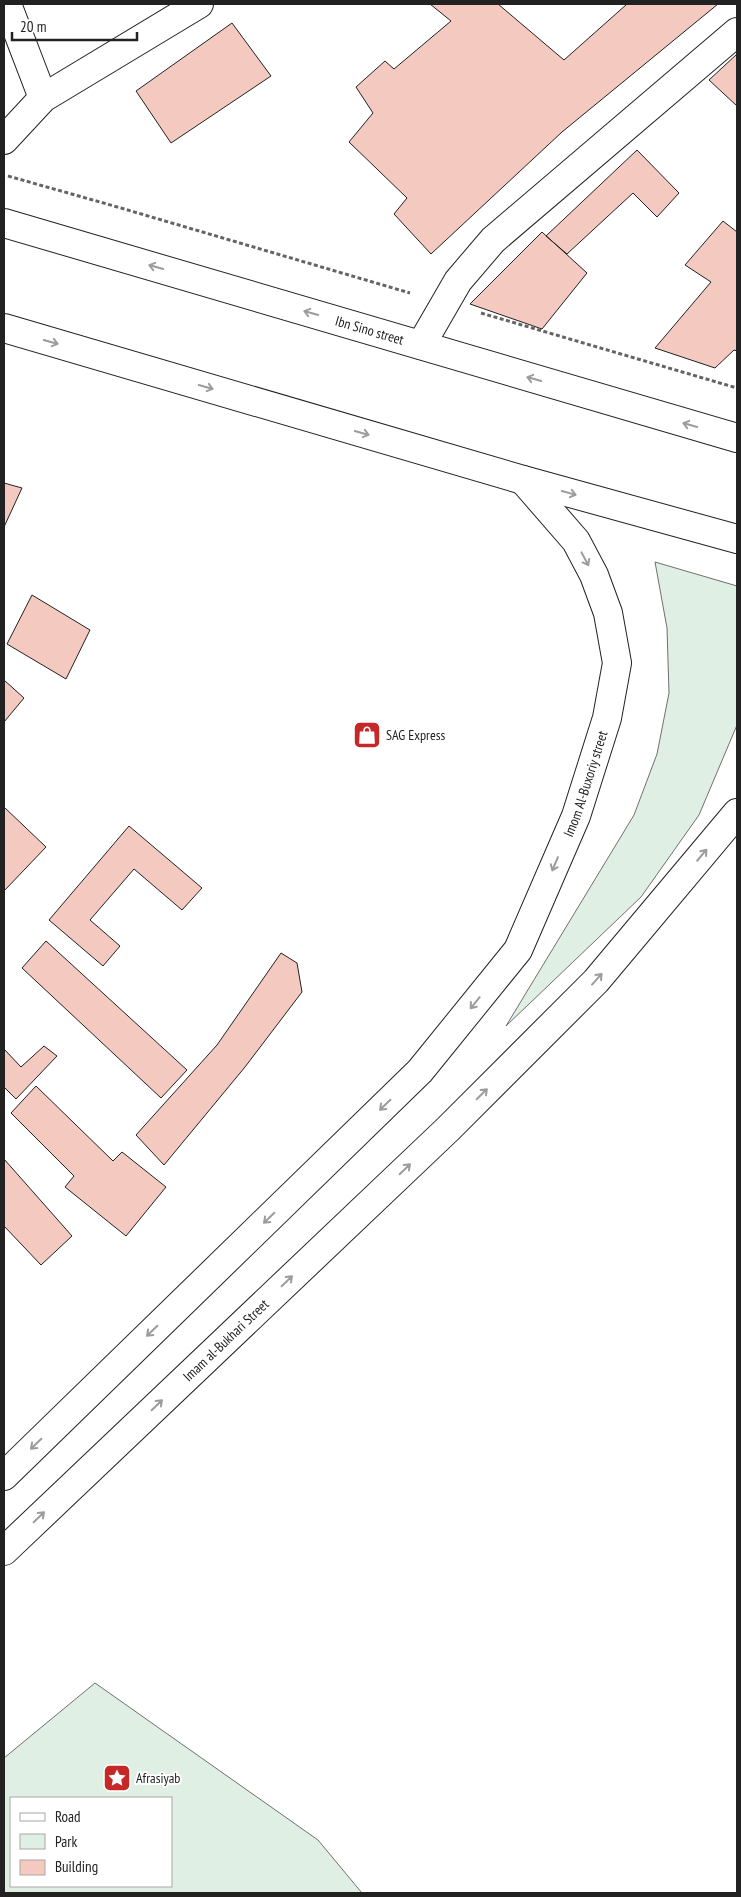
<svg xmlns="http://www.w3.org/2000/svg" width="741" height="1897" font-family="'PT Sans Narrow',sans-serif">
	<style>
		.green { fill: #e0efe3; stroke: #6f6f6f; fill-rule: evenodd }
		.building { fill: #f3c9c0; stroke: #222 }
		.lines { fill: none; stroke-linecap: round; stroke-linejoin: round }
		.minor-casing { stroke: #222; stroke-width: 30 }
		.major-casing { stroke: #222; stroke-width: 30 }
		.path { stroke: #646464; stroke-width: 3; stroke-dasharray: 4 2.5; stroke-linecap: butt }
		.minor { stroke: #fff; stroke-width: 28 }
		.major { stroke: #fff; stroke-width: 28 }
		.oneway { stroke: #9c9c9c }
		.labels { text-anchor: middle; stroke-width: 4; stroke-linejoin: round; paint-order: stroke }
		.street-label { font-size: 14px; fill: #222; stroke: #fff }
		.poi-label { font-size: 14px; fill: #222; stroke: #fff; text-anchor: start }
	</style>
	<rect width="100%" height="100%" fill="#fff"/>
	<path class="green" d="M655,562L737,586V725L699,815L641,897L506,1026L634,815L657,754L669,693L667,628Z
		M95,1683L318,1840L362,1893H4V1758ZM11,1798H171V1886H11Z"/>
	<path class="building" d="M430,4H498L564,60L627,4H718L562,132L431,254L394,214L407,198L349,142L373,113L356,87L385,61L394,69L451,21Z
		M232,23L271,76L171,143L136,91Z
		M737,54V106L709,80Z
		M637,150L679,193L657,217L633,193L567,254L546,236Z
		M723,221L737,232V351L734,350L715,368L655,348L711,282L685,265Z
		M542,232L587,273L542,329L470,304Z
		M4,483L22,488L4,527Z
		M32,595L90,630L66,679L7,644Z
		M4,680L24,698L4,722Z
		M4,807L46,847L4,891Z
		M129,826L202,888L182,910L134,869L90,920L120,946L103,966L49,920Z
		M46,941L187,1070L161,1098L22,968Z
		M281,953L297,963L302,992L245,1067L164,1165L136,1135L217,1045Z
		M44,1046L57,1056L16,1099L4,1087V1049L21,1067Z
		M36,1086L113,1161L122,1152L166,1187L126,1236L65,1187L74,1176L11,1113Z
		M4,1159L72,1236L41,1265L4,1226Z"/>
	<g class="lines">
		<g class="minor-casing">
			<path id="minor" d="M7,4L43,98
				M4,140L43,98L199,4
				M421,345L458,281L493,240L737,32"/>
		</g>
		<g class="major-casing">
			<g id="major">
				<path id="s1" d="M4,223L737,438"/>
				<path d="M4,328L523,480L737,539"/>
				<path id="s2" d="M4,1476L420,1071L518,950L576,816L607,718L617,663L608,613L594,575L576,541L523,480"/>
				<path id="s3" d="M4,1551L448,1129L596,981L737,813"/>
			</g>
		</g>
		<path class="path" d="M8,176L114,206L410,293
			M481,313L737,388"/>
		<use href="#minor" class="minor"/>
		<use href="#major" class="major"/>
	</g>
	<defs><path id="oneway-shaft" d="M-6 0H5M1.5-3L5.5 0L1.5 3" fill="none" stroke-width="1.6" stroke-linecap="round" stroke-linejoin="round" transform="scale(1.25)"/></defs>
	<g class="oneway">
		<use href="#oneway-shaft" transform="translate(156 267) rotate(-164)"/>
		<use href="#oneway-shaft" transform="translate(311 313) rotate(-164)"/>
		<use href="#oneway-shaft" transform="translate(51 342) rotate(16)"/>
		<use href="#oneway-shaft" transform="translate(534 379) rotate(-164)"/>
		<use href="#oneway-shaft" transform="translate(206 387) rotate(16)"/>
		<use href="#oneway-shaft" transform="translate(690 425) rotate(-164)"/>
		<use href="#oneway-shaft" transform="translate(362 433) rotate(16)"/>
		<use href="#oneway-shaft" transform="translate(569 493) rotate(15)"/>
		<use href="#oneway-shaft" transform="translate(585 559) rotate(62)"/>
		<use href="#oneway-shaft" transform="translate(702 855) rotate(-50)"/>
		<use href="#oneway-shaft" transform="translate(555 864) rotate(113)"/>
		<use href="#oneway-shaft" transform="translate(597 979) rotate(-48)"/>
		<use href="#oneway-shaft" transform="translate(475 1003) rotate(129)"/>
		<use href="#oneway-shaft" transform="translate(482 1094) rotate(-45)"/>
		<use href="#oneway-shaft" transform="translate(385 1105) rotate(136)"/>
		<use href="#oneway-shaft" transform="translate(405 1169) rotate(-44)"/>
		<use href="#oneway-shaft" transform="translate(269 1218) rotate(136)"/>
		<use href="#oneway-shaft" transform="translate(287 1281) rotate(-44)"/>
		<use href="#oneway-shaft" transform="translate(152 1331) rotate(136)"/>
		<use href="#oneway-shaft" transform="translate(157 1405) rotate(-44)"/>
		<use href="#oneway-shaft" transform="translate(36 1444) rotate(136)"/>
		<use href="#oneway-shaft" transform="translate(39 1517) rotate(-44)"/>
	</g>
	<defs>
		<g id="shop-square" transform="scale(1.4375)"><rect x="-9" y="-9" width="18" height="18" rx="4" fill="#c62828" stroke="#fff"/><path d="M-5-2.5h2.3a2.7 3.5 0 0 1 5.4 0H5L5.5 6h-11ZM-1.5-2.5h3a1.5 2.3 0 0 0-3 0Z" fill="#fff"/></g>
		<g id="sight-square" transform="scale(1.4375)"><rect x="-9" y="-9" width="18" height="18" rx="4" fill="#c62828" stroke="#fff"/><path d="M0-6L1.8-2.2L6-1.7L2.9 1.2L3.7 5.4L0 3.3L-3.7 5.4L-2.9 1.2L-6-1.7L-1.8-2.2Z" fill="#fff"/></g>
	</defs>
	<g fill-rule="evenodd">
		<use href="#shop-square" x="367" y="735"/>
		<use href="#sight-square" x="117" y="1778"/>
	</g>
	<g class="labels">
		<g class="street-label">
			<text dy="5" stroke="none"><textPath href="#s1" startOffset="381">Ibn Sino street</textPath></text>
			<text dy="5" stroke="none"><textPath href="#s2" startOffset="916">Imom Al-Buxoriy street</textPath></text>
			<text dy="5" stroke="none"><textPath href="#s3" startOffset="306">Imam al-Bukhari Street</textPath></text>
		</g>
		<g class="poi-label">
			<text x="386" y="740">SAG Express</text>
			<text x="136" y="1783">Afrasiyab</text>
		</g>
	</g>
	<rect width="741" height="1897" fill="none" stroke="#222222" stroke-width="10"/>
	<rect x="10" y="1797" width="162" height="90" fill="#ffffff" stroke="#a7a7a7"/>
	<rect x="20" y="1813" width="25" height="8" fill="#ffffff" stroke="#a7a7a7"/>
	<text x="55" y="1822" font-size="15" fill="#222222">Road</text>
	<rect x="20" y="1834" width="25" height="15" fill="#e0efe3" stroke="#a7a7a7"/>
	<text x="55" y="1847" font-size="15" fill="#222222">Park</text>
	<rect x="20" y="1860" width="25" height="15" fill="#f3c9c0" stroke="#a7a7a7"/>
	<text x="55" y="1872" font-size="15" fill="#222222">Building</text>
	<path d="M12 32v8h125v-8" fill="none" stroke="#222222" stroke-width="2.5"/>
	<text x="20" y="32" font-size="15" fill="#222222" stroke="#ffffff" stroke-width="4" paint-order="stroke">20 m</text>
</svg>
